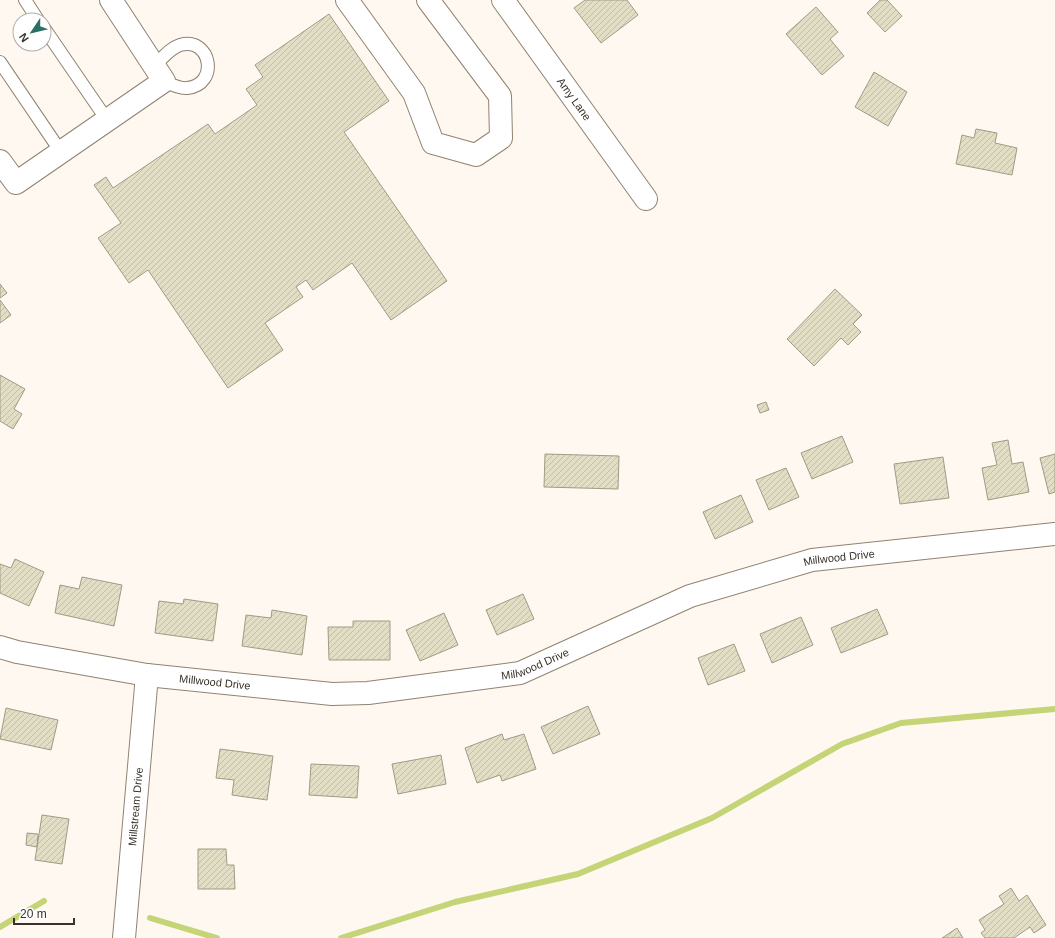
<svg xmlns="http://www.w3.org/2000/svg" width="1055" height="938" font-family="Helvetica,sans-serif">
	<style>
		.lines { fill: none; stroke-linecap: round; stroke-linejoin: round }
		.stream { stroke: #c4d477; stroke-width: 6 }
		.building { fill: url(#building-hatch); stroke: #a09b85 }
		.service-casing { stroke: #908270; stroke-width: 14 }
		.minor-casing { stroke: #908270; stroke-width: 24 }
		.service { stroke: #fff; stroke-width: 12 }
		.minor { stroke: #fff; stroke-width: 22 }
		.labels { text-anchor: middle; stroke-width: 4; stroke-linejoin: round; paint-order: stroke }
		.street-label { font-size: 11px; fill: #38322a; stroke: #fff }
	</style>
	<defs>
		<pattern id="building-hatch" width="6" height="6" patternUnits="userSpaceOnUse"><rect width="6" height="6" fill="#e2ddc5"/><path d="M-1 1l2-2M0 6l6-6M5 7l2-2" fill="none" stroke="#c3bea9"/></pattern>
	</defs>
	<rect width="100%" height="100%" fill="#fff8f0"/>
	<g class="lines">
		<path class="stream" d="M150,918L217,938
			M0,927L44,901
			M341,938L455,902L578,874L712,818L842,744L901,723L1055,709"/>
	</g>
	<path class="building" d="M585,0H627L638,15L601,43L574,8Z
		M880,0H887L902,16L885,32L867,13Z
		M816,7L838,32L830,39L844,56L822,75L786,34Z
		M329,14L389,101L344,132L447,281L391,320L352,263L313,290L306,280L296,287L303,297L265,323L283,350L228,388L148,270L129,283L98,238L121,223L94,185L106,177L113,188L208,124L215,134L257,105L246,89L263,77L255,65Z
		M874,72L907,92L888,126L855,107Z
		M976,129L997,133L995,143L1017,148L1012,175L956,164L962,135L974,138Z
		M0,284L7,293L0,298Z
		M835,289L862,315L853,324L861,332L848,345L841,338L814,366L787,339Z
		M0,300L11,315L0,323Z
		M0,375L25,389L14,409L22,414L13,429L0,421Z
		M766,402L769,410L760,413L757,405Z
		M842,436L853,462L812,479L801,453Z
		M1008,440L1012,464L1023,462L1029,492L988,500L982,468L997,465L992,443Z
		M545,454L619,456L618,489L544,487Z
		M1055,454V492L1049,494L1040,458Z
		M943,457L949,498L900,504L894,464Z
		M786,468L799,497L769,510L756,480Z
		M741,495L753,522L715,539L703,512Z
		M15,559L44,572L29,606L0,593V564L11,568Z
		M82,577L122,585L114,626L55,613L60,585L79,589Z
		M523,594L534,619L497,635L486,610Z
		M184,599L218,604L213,641L155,633L159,601L183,604Z
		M877,609L888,634L841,653L831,628Z
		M272,610L307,616L302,655L242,646L246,615L271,618Z
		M444,613L458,645L420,661L406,630Z
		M801,617L813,645L772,663L760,634Z
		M353,621H390V660H329L328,627H353Z
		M734,644L745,671L708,685L698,658Z
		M588,706L600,734L553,754L541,727Z
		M6,708L58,720L51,750L0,739Z
		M502,734L504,740L524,734L536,769L502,781L500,775L477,783L465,748Z
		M220,749L273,756L267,800L232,795L234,780L216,778Z
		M441,755L446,784L398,794L392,764Z
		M311,764L359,766L357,798L309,795Z
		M42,815L69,819L62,864L35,860Z
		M27,833L38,834L37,847L26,845Z
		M198,849H226L227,865H234L235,889H198Z
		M1011,888L1019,901L1027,895L1046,925L1034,933L1030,927L1014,938H985L981,933L985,930L979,920L1004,904L999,896Z
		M957,928L963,938H942Z"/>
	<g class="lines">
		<g class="service-casing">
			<path id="service" d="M25,0L38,20
				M44,28L107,120
				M0,62L61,152
				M154,66C162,59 170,48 180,45C211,36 220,85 187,88C180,89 170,84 164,81"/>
		</g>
		<g class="minor-casing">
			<g id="minor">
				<path d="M347,0L414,93L433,143L476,155L501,138L500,96L428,0"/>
				<path id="s1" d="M503,0L646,199"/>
				<path d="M0,161L16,183L164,81L111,0"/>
				<path id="s2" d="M0,647L17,652L147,675L332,694L368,693L520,673L690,596L812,560L1055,534"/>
				<path id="s3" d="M124,938L147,675"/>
			</g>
		</g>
		<use href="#service" class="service"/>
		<use href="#minor" class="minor"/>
	</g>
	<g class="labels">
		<g class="street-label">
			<text dy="4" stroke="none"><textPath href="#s1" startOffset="122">Amy Lane</textPath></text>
			<text dy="4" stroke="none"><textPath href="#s2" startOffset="866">Millwood Drive</textPath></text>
			<text dy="4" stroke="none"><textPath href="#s2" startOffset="542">Millwood Drive</textPath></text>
			<text dy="4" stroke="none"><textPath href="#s2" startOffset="218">Millwood Drive</textPath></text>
			<text dy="4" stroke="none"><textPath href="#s3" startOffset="132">Millstream Drive</textPath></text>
		</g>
	</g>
	<g transform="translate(32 32) rotate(235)"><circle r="19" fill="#ffffff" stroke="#afadaa"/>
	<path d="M0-3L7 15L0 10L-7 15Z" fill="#2b7064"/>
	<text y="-6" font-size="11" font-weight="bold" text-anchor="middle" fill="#38322a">N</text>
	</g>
	<path d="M14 918v6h60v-6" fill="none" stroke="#38322a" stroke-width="2"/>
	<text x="20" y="918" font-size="12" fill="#38322a" stroke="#ffffff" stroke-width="3" paint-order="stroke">20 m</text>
</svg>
